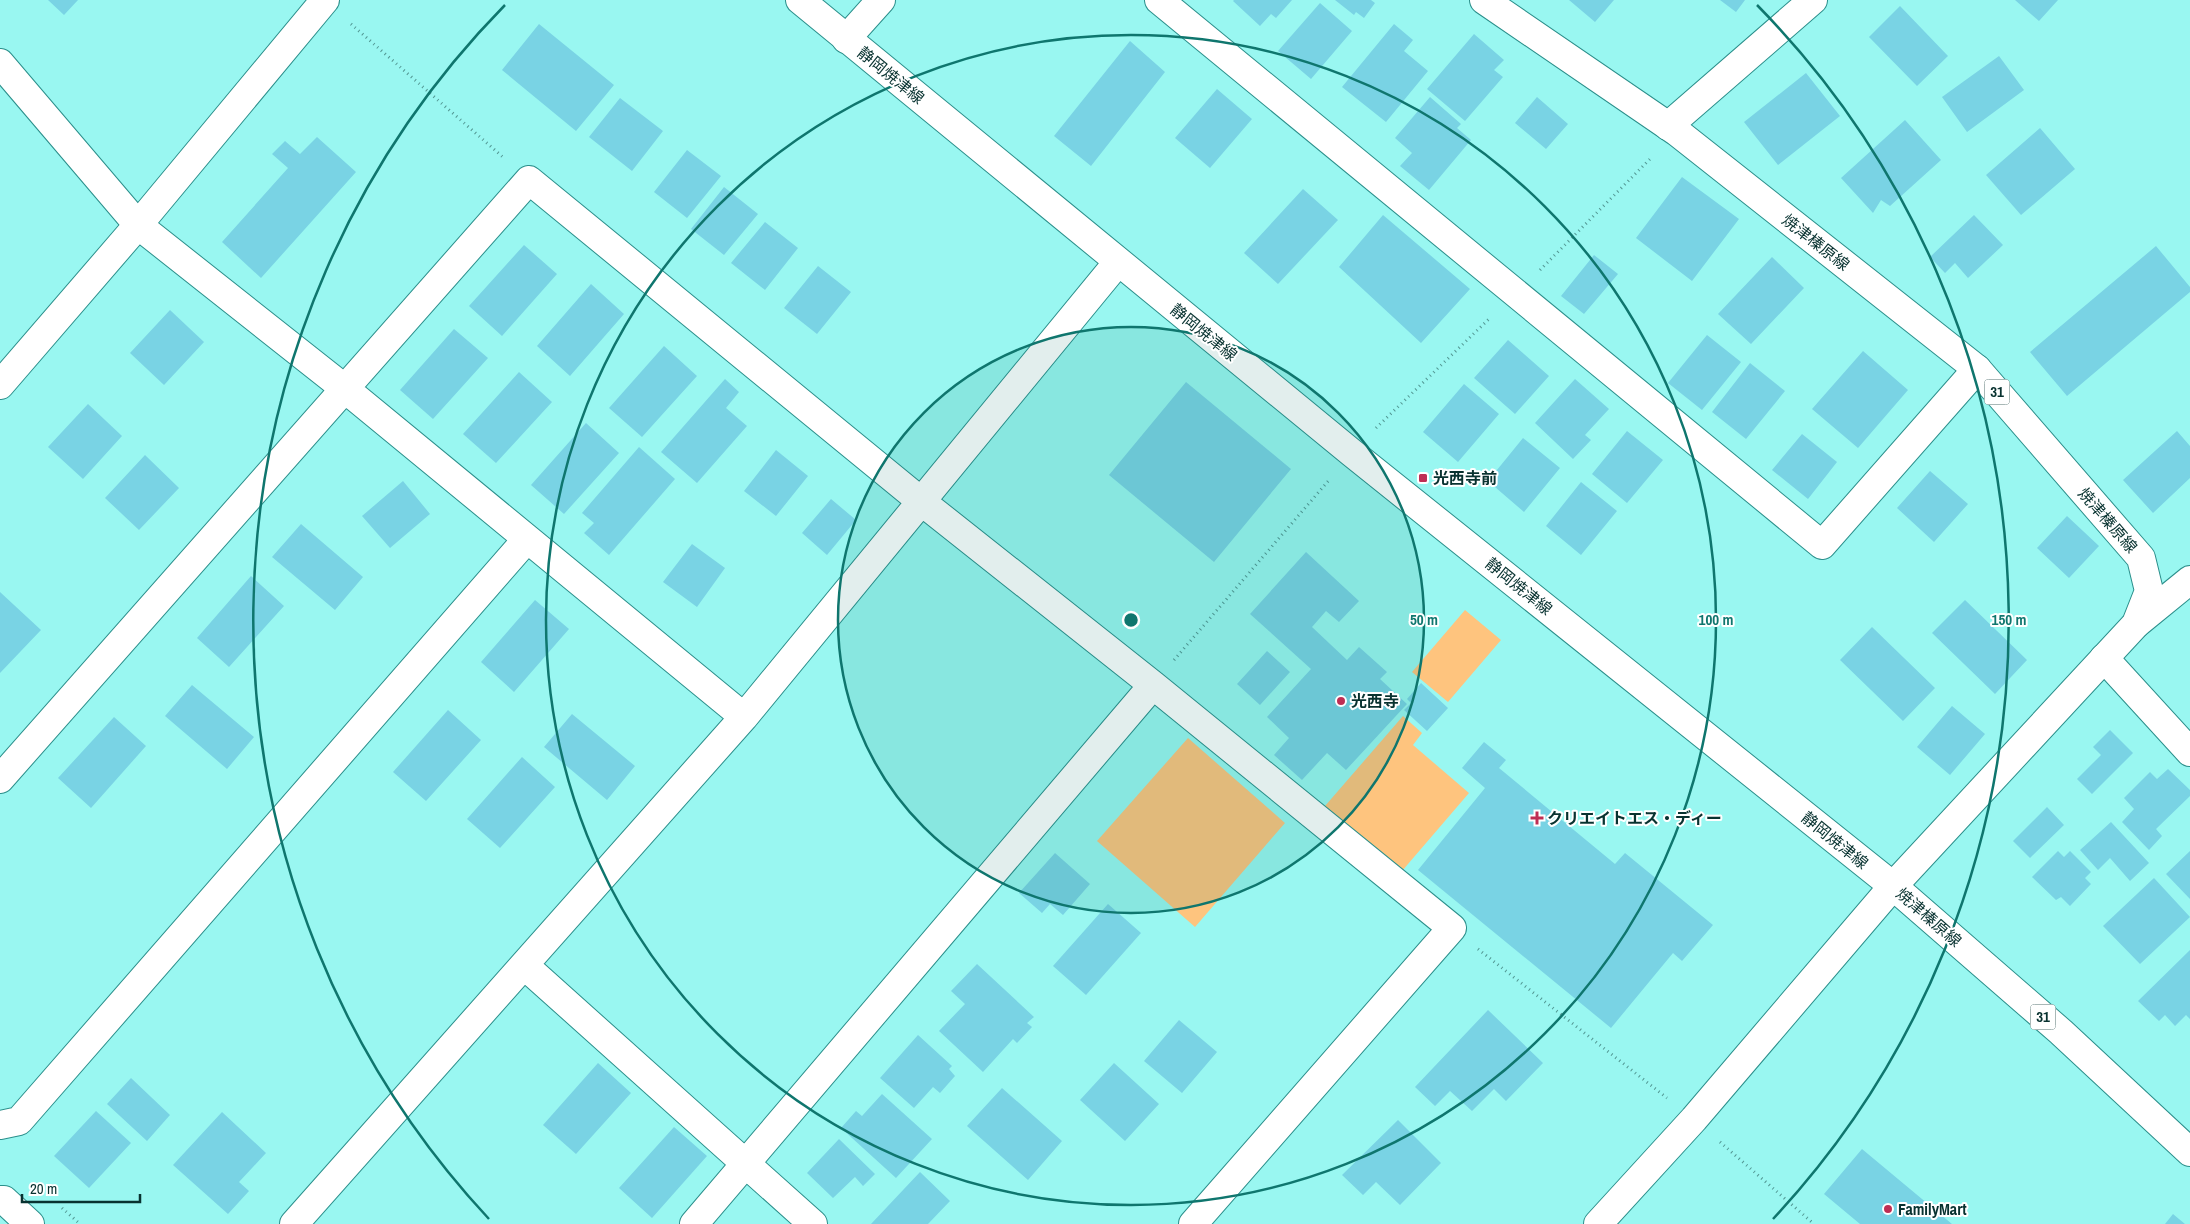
<svg xmlns="http://www.w3.org/2000/svg" width="2190" height="1224" font-family="'Archivo Narrow','Noto Sans JP',sans-serif">
	<style>
		.green { fill: #fec47e }
		.building { fill: #79d3e4 }
		.lines { fill: none; stroke-linecap: round; stroke-linejoin: round }
		.street-casing { stroke: #2b8f8b; stroke-width: 30 }
		.secondary-casing { stroke: #2b8f8b; stroke-width: 30 }
		.primary-casing { stroke: #2b8f8b; stroke-width: 30 }
		.path { stroke: #529793; stroke-width: 3; stroke-dasharray: 1 4; stroke-linecap: butt }
		.street { stroke: #fff; stroke-width: 28 }
		.secondary { stroke: #fff; stroke-width: 28 }
		.primary { stroke: #fff; stroke-width: 28 }
		.ring { fill: none; stroke: #0f766e; stroke-width: 2.5 }
		.poi-dot { fill: #be2e54; stroke: #fff; stroke-width: 2 }
		.labels { text-anchor: middle; stroke-width: 4; stroke-linejoin: round; paint-order: stroke }
		.shield { fill: #fff; stroke: #52706e; stroke-width: 1 }
		.shield-label { font-size: 15px; font-weight: bold; fill: #083230 }
		.street-label { font-size: 16px; fill: #083230; stroke: #fff }
		.poi-label { font-size: 16px; font-weight: bold; fill: #083230; stroke: #fff; text-anchor: start }
		.centre { fill: #0f766e; stroke: #fff; stroke-width: 2.5 }
		.ring-label { font-size: 15px; text-anchor: middle; font-weight: bold; fill: #0f766e; stroke: #fff; stroke-width: 4; stroke-linejoin: round; paint-order: stroke }
	</style>
	<rect width="100%" height="100%" fill="#99f7f1"/>
	<path class="green" d="M1465,610L1501,640L1448,702L1412,672Z
		M1403,716L1422,733L1413,745L1469,793L1402,871L1325,806Z
		M1188,738L1285,823L1195,927L1097,841Z"/>
	<path class="building" d="M48,0H78L64,15Z
		M1234,0H1292L1276,18L1271,14L1260,26L1233,1Z
		M1335,0H1371L1375,3L1364,18L1356,12L1354,15Z
		M1569,0H1614L1595,22Z
		M1720,0H1745L1736,12Z
		M2015,0H2058L2039,21Z
		M1320,3L1352,31L1311,79L1278,51Z
		M1900,6L1948,56L1917,86L1869,37Z
		M539,24L614,85L576,131L502,70Z
		M1394,24L1413,40L1404,51L1428,71L1386,122L1342,87Z
		M1474,34L1504,60L1494,70L1503,77L1465,121L1427,89Z
		M1130,41L1165,72L1091,166L1054,136Z
		M1999,56L2024,90L1967,132L1942,97Z
		M1806,73L1840,116L1778,165L1744,122Z
		M1217,89L1252,119L1210,168L1175,138Z
		M1430,97L1461,124L1457,128L1471,140L1429,190L1400,166L1412,153L1395,138Z
		M1537,97L1568,124L1546,149L1515,123Z
		M620,98L663,131L632,171L589,137Z
		M1905,120L1941,160L1890,206L1881,200L1873,213L1841,178Z
		M2040,128L2075,169L2021,215L1986,175Z
		M317,137L356,172L261,278L222,242L288,168L272,154L285,141L300,154Z
		M687,150L721,176L687,218L654,192Z
		M1682,177L1739,219L1692,281L1636,238Z
		M724,187L758,214L724,255L691,229Z
		M1303,189L1338,220L1278,284L1244,253Z
		M1383,215L1470,289L1421,343L1339,267Z
		M1974,215L2003,245L1968,278L1955,263L1945,273L1930,257Z
		M765,222L798,248L765,290L731,263Z
		M524,245L557,274L502,336L469,306Z
		M2156,246L2190,287V292L2067,396L2030,352Z
		M1594,255L1618,274L1584,314L1561,296Z
		M1772,257L1804,288L1751,344L1718,314Z
		M818,266L851,292L817,334L784,308Z
		M591,284L624,314L570,376L537,346Z
		M170,310L204,342L164,385L130,353Z
		M454,329L488,358L433,419L400,390Z
		M1707,335L1741,362L1702,410L1668,383Z
		M1508,340L1549,376L1515,414L1474,378Z
		M664,346L697,376L642,437L609,408Z
		M1863,351L1908,390L1858,448L1812,409Z
		M1750,363L1785,391L1746,439L1712,412Z
		M519,372L552,402L496,463L463,434Z
		M725,379L739,392L726,408L747,426L697,483L661,452Z
		M1575,379L1609,409L1585,435L1591,440L1573,459L1535,423Z
		M1186,382L1291,469L1214,562L1109,475Z
		M1464,384L1499,414L1458,462L1423,432Z
		M88,404L122,436L83,479L48,447Z
		M586,423L619,453L564,514L531,485Z
		M1627,431L1663,460L1627,503L1592,474Z
		M2177,431L2190,446V478L2153,513L2123,480Z
		M1802,434L1837,462L1808,499L1772,470Z
		M1523,438L1560,468L1524,512L1488,481Z
		M639,447L675,479L609,555L584,533L594,523L582,513Z
		M776,450L808,476L776,516L744,491Z
		M145,455L179,488L139,530L105,498Z
		M1930,471L1968,504L1934,542L1897,508Z
		M403,481L430,514L390,548L362,516Z
		M1581,482L1617,511L1581,555L1546,526Z
		M831,499L856,520L827,555L802,533Z
		M2067,516L2099,546L2069,578L2037,548Z
		M301,524L363,577L335,610L272,557Z
		M692,544L725,568L697,607L663,582Z
		M1306,552L1359,601L1339,622L1326,611L1312,627L1347,660L1359,647L1387,672L1380,679L1407,704L1346,770L1327,753L1302,780L1274,755L1289,738L1267,717L1311,669L1250,614Z
		M251,576L284,606L229,667L197,638Z
		M0,592L41,630L0,673Z
		M535,600L569,629L514,692L481,662Z
		M1965,600L2027,660L1995,694L1932,633Z
		M1872,627L1935,688L1903,721L1840,660Z
		M1267,651L1290,672L1260,705L1237,684Z
		M1421,683L1448,708L1427,731L1404,710L1411,703L1407,699Z
		M192,685L254,737L227,769L165,716Z
		M1952,706L1985,734L1950,775L1917,747Z
		M448,710L481,740L426,801L393,772Z
		M572,714L635,766L607,800L544,747Z
		M114,717L146,746L91,808L58,778Z
		M2110,730L2133,753L2092,794L2077,779L2101,755L2093,747Z
		M1484,742L1506,760L1499,768L1615,864L1625,853L1713,925L1682,961L1673,953L1611,1028L1418,870L1485,788L1462,768Z
		M522,757L555,787L500,848L467,819Z
		M2168,769L2190,790V796L2156,829L2162,836L2149,850L2122,822L2134,809L2124,798L2150,772L2157,779Z
		M2047,807L2064,825L2030,858L2013,841Z
		M2111,822L2149,863L2130,881L2110,858L2098,870L2080,850Z
		M2058,851L2064,857L2070,851L2091,872L2085,878L2091,884L2070,906L2061,897L2056,900L2032,877Z
		M2190,851V899L2166,874Z
		M1055,853L1090,884L1063,915L1050,904L1042,913L1019,893Z
		M2154,878L2190,917L2140,964L2103,926Z
		M1108,904L1141,933L1086,995L1053,966Z
		M2190,950V1019L2186,1015L2175,1026L2165,1015L2159,1021L2138,1001Z
		M977,964L1034,1017L1027,1023L1032,1027L1017,1043L1013,1039L983,1072L939,1031L965,1004L951,991Z
		M1488,1010L1543,1063L1506,1101L1494,1089L1472,1111L1450,1091L1435,1106L1415,1087Z
		M1179,1020L1217,1052L1182,1093L1144,1061Z
		M918,1035L952,1066L949,1069L955,1076L940,1093L933,1087L914,1108L880,1078Z
		M598,1063L631,1093L576,1154L543,1125Z
		M1114,1063L1159,1104L1125,1141L1080,1100Z
		M131,1078L170,1115L147,1141L107,1104Z
		M1002,1088L1062,1141L1028,1180L967,1126Z
		M882,1094L932,1139L896,1178L841,1128L856,1111L862,1116Z
		M96,1111L131,1143L89,1188L54,1156Z
		M222,1112L266,1153L239,1182L249,1191L228,1214L173,1165Z
		M1398,1120L1441,1163L1400,1205L1376,1182L1363,1195L1342,1175Z
		M674,1127L707,1156L652,1218L619,1188Z
		M839,1139L875,1174L863,1186L855,1177L833,1198L807,1173Z
		M1862,1149L1952,1224H1860L1824,1194Z
		M920,1172L950,1201L928,1224H871Z
		M2173,1214L2185,1224H2165Z"/>
	<g class="lines">
		<g class="street-casing">
			<path id="street" d="M1159,0L1822,545L1977,369
				M846,39L881,0
				M0,63L138,225L344,388L744,717
				M1668,126L1813,0
				M2136,624L2190,580
				M2104,658L2190,752
				M0,779L529,180L922,502L1153,685L1452,928L1193,1224
				M524,965L813,1224
				M0,1125L19,1121L527,539
				M0,1200H4L30,1224
				M294,1224L744,717L1118,262
				M694,1224L1153,685"/>
		</g>
		<g class="secondary-casing">
			<path id="secondary" d="M800,0L1352,453L1893,886L1694,1119L1598,1224
				M0,385L138,225L325,0"/>
		</g>
		<g class="primary-casing">
			<path id="primary" d="M1484,0L1677,132L1977,369L2141,558L2149,591L2136,624L1893,886L2061,1032L2190,1152"/>
		</g>
		<path class="path" d="M351,24L504,158
			M1540,270L1652,157
			M1376,428L1490,318
			M1174,660L1330,479
			M1478,949L1667,1098
			M1720,1142L1814,1224
			M62,1208L80,1224"/>
		<use href="#street" class="street"/>
		<use href="#secondary" class="secondary"/>
		<use href="#primary" class="primary"/>
	</g>
	<circle cx="1131" cy="620" r="293" fill="#0f766e" fill-opacity=".12"/>
	<g class="ring">
		<circle cx="1131" cy="620" r="293"/>
		<circle cx="1131" cy="620" r="585"/>
		<path d="M489 1219A878 878 0 0 1 505 5M1757 5A878 878 0 0 1 1773 1219"/>
	</g>
	<g class="poi-dot">
		<rect x="1418" y="473" width="10" height="10" rx="2.5"/>
		<circle cx="1341" cy="701" r="5"/>
		<path d="M1534.5 810.5h5v5h5v5h-5v5h-5v-5h-5v-5h5z"/>
		<circle cx="1888" cy="1209" r="5"/>
	</g>
	<g class="labels">
		<g class="shield">
			<rect x="1984.5" y="379.5" width="25" height="25" rx="4"/>
			<rect x="2030.5" y="1004.5" width="25" height="25" rx="4"/>
		</g>
		<g class="shield-label">
			<text x="1997" y="397">31</text>
			<text x="2043" y="1022">31</text>
		</g>
		<g class="street-label">
			<text transform="translate(891 75) rotate(39)" y="6">静岡焼津線</text>
			<text transform="translate(1816 242) rotate(38)" y="6">焼津榛原線</text>
			<text transform="translate(1204 332) rotate(39)" y="6">静岡焼津線</text>
			<text transform="translate(2108 520) rotate(49)" y="6">焼津榛原線</text>
			<text transform="translate(1519 586) rotate(39)" y="6">静岡焼津線</text>
			<text transform="translate(1835 840) rotate(39)" y="6">静岡焼津線</text>
			<text transform="translate(1929 917) rotate(41)" y="6">焼津榛原線</text>
		</g>
		<g class="poi-label">
			<text x="1433" y="484">光西寺前</text>
			<text x="1351" y="707">光西寺</text>
			<text x="1547" y="824">クリエイトエス・ディー</text>
			<text x="1898" y="1215">FamilyMart</text>
		</g>
	</g>
	<circle cx="1131" cy="620" r="8" class="centre"/>
	<g class="ring-label">
		<text x="1424" y="625">50 m</text>
		<text x="1716" y="625">100 m</text>
		<text x="2009" y="625">150 m</text>
	</g>
	<path d="M22 1194v8h118v-8" fill="none" stroke="#083230" stroke-width="2.5"/>
	<text x="30" y="1194" font-size="15" fill="#083230" stroke="#ffffff" stroke-width="4" paint-order="stroke">20 m</text>
</svg>
